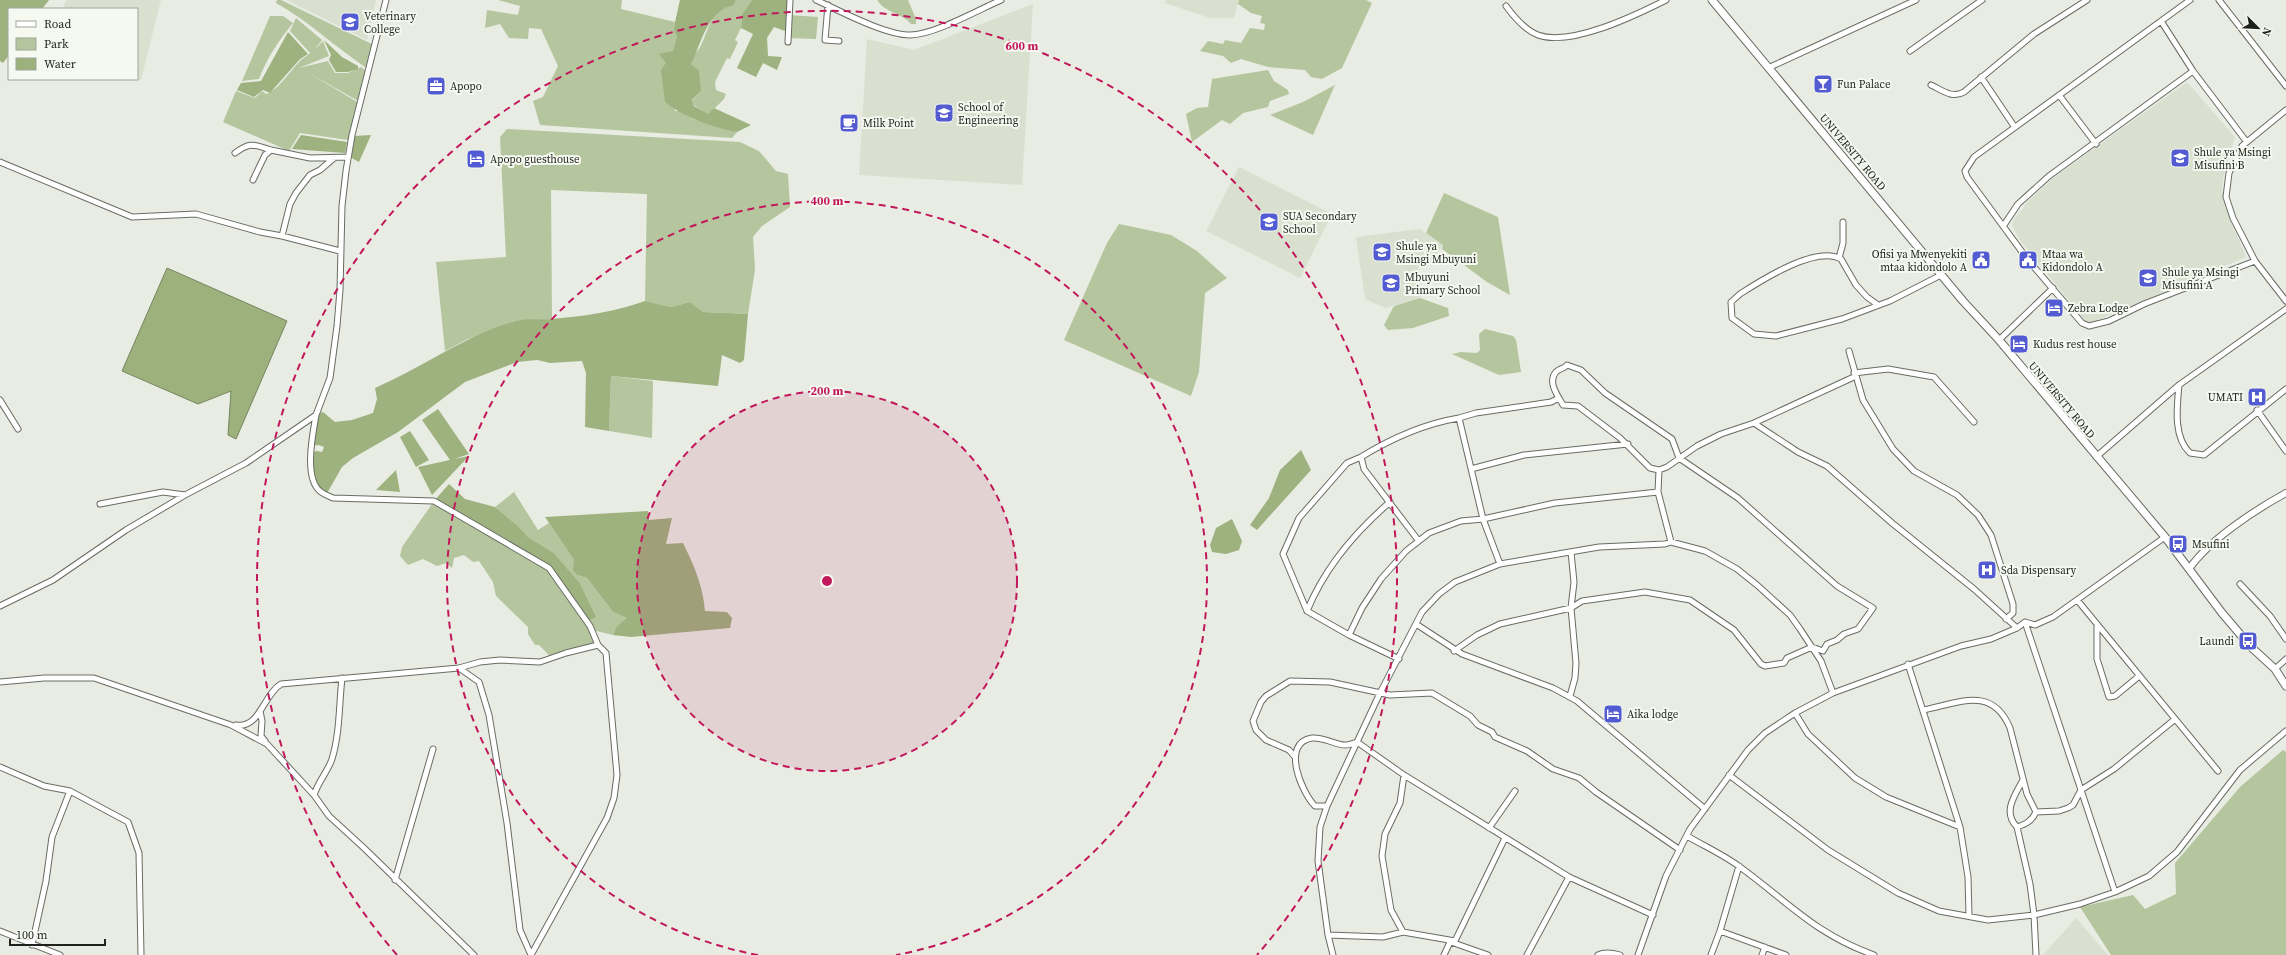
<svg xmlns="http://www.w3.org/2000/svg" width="2286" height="955" font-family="'Source Serif 4',serif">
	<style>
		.built { fill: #dae0d0 }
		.green { fill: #b5c59e }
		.forest { fill: #9db27e }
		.water { fill: #9cb17c; stroke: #768660 }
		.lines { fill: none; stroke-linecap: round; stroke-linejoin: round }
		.minor-casing { stroke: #696c64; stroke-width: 7 }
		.tertiary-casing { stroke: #696c64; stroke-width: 8 }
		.secondary-casing { stroke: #696c64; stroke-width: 9 }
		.minor { stroke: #fff; stroke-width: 5 }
		.tertiary { stroke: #fff; stroke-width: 6 }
		.secondary { stroke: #fff; stroke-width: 7 }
		.ring { fill: none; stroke: #c2185b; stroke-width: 2; stroke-dasharray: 7 5 }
		.labels { text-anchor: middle; stroke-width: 4; stroke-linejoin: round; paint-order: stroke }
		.poi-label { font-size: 11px; fill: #1f211d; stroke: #f5f9f0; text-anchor: start }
		.street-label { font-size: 11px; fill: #1f211d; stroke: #f5f9f0 }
		.centre { fill: #c2185b; stroke: #f5f9f0; stroke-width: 2 }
		.ring-label { font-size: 12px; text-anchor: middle; font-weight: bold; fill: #c2185b; stroke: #f5f9f0; stroke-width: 4; stroke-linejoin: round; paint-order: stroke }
	</style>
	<rect width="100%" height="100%" fill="#e8ece3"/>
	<path class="built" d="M67,0H161L141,80L137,79V9H65L64,4Z
		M286,0H376L367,40Z
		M1166,0H1239L1234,18H1210L1165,3Z
		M1033,4L1022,185L859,175L867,39L914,50Z
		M2187,82L2235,137L2223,178L2222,190L2226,208L2246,257L2088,324L2019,239L2012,225L2014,220L2028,201L2053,178Z
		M1239,167L1332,214L1300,278L1206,231Z
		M1420,229L1443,245L1431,264L1418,267L1420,298L1385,308L1365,299L1356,237Z
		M2076,918L2108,955H2043Z"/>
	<path class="green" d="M277,0H281L372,44L368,69C336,48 309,21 276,3Z
		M498,0H622L621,9L675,22C674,28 677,33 677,38C676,47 671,56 666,63L675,111H681L693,119L737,132L732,138L540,125L533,101L543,97L558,66L541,29L529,28L528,39L509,38L500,24L485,28L487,10L518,15L520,6Z
		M736,0H752L742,14L741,28L735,40L738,42L730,59L727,58L715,82L716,90L726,94L724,99L708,115L694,105L692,101L701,91C698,82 691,70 691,62C691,56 696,53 699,49C710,30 708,11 734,5Z
		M877,0H908L916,19V24H911C902,13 885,13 877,0Z
		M1239,0H1366L1372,3L1342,68L1322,79L1311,77L1305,70L1268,67L1241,59L1231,63L1223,56L1200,51L1208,41L1223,44L1225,40L1241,43L1250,28L1264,30L1265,24L1260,23L1262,16L1251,13L1238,4Z
		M789,15L818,17L816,39L788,38Z
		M270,16H283L293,23C279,40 267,58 259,79L242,81Z
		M296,18L322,40L311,54L290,31Z
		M323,41L329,56L299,68L328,61L335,73H348L361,67L367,72L360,102L307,72L359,103L348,140L300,133L289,151L223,122L236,91L255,98L262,91L266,94C278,91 293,67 301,60C309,54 316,49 323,41Z
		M1268,70L1274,81L1288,90L1289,94L1270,101L1268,107L1243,113L1230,124L1222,120L1192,142L1186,114L1197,108L1208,107L1212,79Z
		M1335,85L1313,135L1270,115L1303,102Z
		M507,129L740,142L759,151L776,171L788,174L790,207L762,226L753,237L755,270L748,314L703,312L690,302L671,307L645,301L647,194L551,190L552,319L514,321L466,340L445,351L436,262L506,257L500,137Z
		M1444,193L1498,217L1510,295L1487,282L1442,249L1443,245L1426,233Z
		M1119,224L1171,235L1197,251L1227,278L1205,293L1199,372L1191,396L1064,340L1107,243Z
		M1420,298L1448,308L1449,316L1413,328L1388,330L1384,325L1394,306Z
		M1485,329L1513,336L1516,340L1521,372L1499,375L1452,354L1461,352L1477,353L1480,350L1479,334Z
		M611,376L653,381L652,438L609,431Z
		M514,492L538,530L549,523L574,560L577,575L587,578L613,612L628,618L616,627L613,635L592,630L598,645L552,658L539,645H535L528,634V627L496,596L493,582L479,561L473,562L464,555L454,558L452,568L446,563L437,566L423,559L408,565L400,556L402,547L434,501L579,582L554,553L528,537L519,527L495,507Z
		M2283,750L2286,752V955H2111L2080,907L2133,895L2145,909L2176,894L2175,863L2240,787Z"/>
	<path class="forest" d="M0,0H49L42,9H9V55L3,63L0,61Z
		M680,0H736L734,5C707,11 702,42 691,64L699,71L701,91L692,100L694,106L708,114L714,108L751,125L737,132C712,127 685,118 665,102L661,70L666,63L659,54L673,51L677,37L674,29L675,22Z
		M752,0H787L788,32L774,27L767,38L768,56L782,57L777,70L763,63L756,77L737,68L753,34L741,28L742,14Z
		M288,32L308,54L300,59L270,93L263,90L254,97L237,90L241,83L261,81Z
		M324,40L342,57L358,66V69L348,72H336L329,60L331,55Z
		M301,135L347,142L345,153L292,149Z
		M371,135L359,162L350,157L354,136Z
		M645,301L671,307L690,302L703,312L748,314L744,360L740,363L722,355L718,386L611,376L609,431L585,427L586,373L582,361L550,363L537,360L517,362L465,382L398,432L353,458L342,467L326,495L316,485L310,453L317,451L322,452L324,447L319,445L311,446L316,415L323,412L335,422L352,420L373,413L377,399L375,388C422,368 463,337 512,322C524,318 540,320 552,319C584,316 615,312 645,301Z
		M438,409L469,454L454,459L469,456L432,495L418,467L450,460L422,420Z
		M410,431L429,460L416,467L400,437Z
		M1301,450L1311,470L1257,530L1250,525L1269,498L1280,470Z
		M396,470L400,492L376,490Z
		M449,484L465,499L495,507L519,527L528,537L554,553L579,582L596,617L587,621L549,568L434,501Z
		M648,511L649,520L672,518L666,544L683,543C694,565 703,586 705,611L727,612L732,618L730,628L631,637L613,635L616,627L627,618L613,612L587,578L577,575L573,570L574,560L545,517Z
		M1232,519L1242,541L1239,550L1226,554L1212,552L1210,545L1216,528Z"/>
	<path class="water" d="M167,268L287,321L236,439L228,435L231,391L198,404L122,371Z"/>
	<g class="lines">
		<g class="minor-casing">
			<path id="minor" d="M816,0C840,11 885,35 910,35C934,35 978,10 1001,0
				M2190,0L1974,157L1965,171L1967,177L2028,260L2082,323L2089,326L2109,321L2144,304L2255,261
				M2219,0L2286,86
				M828,5L825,40L839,41
				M1506,6C1514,17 1525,30 1538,35C1571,47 1636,15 1666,0
				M2161,21L2193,71L2246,141
				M788,42L790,0
				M1910,51L1982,0
				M1768,68L1916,0
				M1981,77L2014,126
				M1931,85C1942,90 1952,99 1964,92L2034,34L2087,0
				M2059,95L2096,144
				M2286,110L2242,146L2229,173L2226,197L2233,218L2255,261L2286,301
				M235,153C251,141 254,145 271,150
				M0,162L132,217L196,214L260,232L282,236L340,251
				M253,180L265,155L271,150L310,158L348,157
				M2004,225L2018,204L2049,176L2193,71
				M282,236L290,204L296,193L310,175L320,170L334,158
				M1839,258L1843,243V222
				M1878,305L1867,297L1856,285L1841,259C1816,245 1762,280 1740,294L1731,302L1732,318L1754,334L1776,336L1842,319L1890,301L1941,275
				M1999,340L2053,288
				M1849,351L1863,400L1893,449L1914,471L1957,495L1978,515L1991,535L2013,604V613L2006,619
				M1854,373L1888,369L1934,377L1974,422
				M2179,385C2177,407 2173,437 2190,453L2204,455L2286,389
				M0,400L18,429
				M2257,410L2286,451
				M316,415C313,433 303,479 321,492C325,495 329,496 333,498L434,501L460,516L549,568L590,626L598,645L606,653L617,775L614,798L607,818L531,955
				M1754,423L1856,376
				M1361,457L1347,463L1299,518L1283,554L1307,611L1349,635L1399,659
				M2096,457L2179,385L2286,309
				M1471,469L1524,455L1628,444
				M1659,470L1658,492L1671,542
				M100,504L163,492L185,495
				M1418,540L1364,469L1361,457C1392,438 1423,424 1459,418
				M1500,564L1483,519L1459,418L1476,413L1551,402L1559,398
				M2240,584L2270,616L2286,639
				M2078,601L2218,771
				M0,606L53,580L126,530L185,495L246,463L316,415L330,378L337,326L340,290L342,206L346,171L352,135L386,0
				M1307,611C1325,567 1354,533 1390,502
				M1416,624L1462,654L1553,688L1577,701L1705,809
				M2097,627V659L2109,697L2115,696L2138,677
				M1349,635L1362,608L1381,579L1406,551L1429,533L1461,521L1483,519L1555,503L1658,492
				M1454,651L1477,635L1500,624L1571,608L1582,601L1645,592L1690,600L1734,630L1761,664L1765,666L1784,663L1787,658L1812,647L1823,651L1827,644L1837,640L1844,634L1858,629L1873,608L1837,586L1738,498L1679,458L1672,439L1605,393L1581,370L1567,365C1564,369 1560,368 1556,372C1547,382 1558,396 1563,405L1578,406L1620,438L1650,468L1659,470L1667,467L1697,446L1721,434L1754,423L1798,452L1827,466L1892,523L1974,589L2017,628
				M1908,664L1960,827L1968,877L1969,916
				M459,668L479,682L489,715L507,823L520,930L531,955
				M2275,669L2286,659
				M0,682L44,678H94L231,725L267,744L314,795L329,816L364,848L474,955
				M1570,696L1575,678L1576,663L1571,608L1574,582L1571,552
				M1923,710C1959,703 1992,685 2010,728L2027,794L2036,812L2059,811L2068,808L2073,805L2081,790L2114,769L2174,720
				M260,711L262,721L261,736L265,741
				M1795,713L1808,734L1855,778L1886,797L1960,827
				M236,725C260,729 263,695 281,684L459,668L480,662L500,660L540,662L566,653L598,645
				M1295,757L1289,750L1266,740L1256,730L1253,721L1261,702L1266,696L1290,681L1330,682L1390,695L1432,693L1470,716L1478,725L1492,732L1495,737L1527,751L1553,769L1579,778L1596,792L1680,850
				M0,767L44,786L70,791L128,822L139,853L141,955
				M1729,775L1828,850L1898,893L1939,911L1988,920L2034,915L2080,904L2115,892L2025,622
				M2023,780C2015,795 2002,812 2017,827C2026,824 2032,821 2036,812
				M314,795C318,782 328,771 332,759C340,733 339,704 342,678
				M1327,806H1315C1302,793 1280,743 1312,738C1325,737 1335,745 1345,745C1349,745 1354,743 1357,742L1404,775L1569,877L1653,915
				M2017,827L2030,884L2034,915L2036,955
				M1489,828L1515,791
				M1687,836C1704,846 1724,855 1740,867C1788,902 1815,934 1874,955
				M395,880L433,749
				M2115,892L2149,876L2177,852L2240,770L2286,731
				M0,931L60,955
				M1720,931L1786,955
				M1403,932L1391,910L1382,856L1385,834L1400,803L1404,775
				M1328,935L1383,937L1403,932L1455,941
				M1455,941L1505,838
				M1451,942L1488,955
				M32,945L46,881L52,837L70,791
				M1333,955L1328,935L1318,861L1320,827L1327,806L1380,693L1422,612L1439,594L1455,582L1500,564L1599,547L1665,544L1671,542L1705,551L1737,569L1757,585L1790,615L1800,629L1821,661L1833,693
				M1444,955L1450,942
				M1527,955L1569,877
				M1598,955C1604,952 1613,953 1620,955
				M1638,955L1666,876L1690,829L1748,750L1765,733L1795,713L1833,693L1961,646L1991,639L2017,628L2025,622L2035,625L2053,617L2165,537
				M1711,955L1720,931L1739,866
				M1762,955L1765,947"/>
		</g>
		<g class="tertiary-casing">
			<path id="tertiary" d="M2189,569C2209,540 2255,510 2286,493"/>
		</g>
		<g class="secondary-casing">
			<path id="secondary" d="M1712,0L1963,301L1999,340L2165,537L2222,613L2251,647L2275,669L2286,686"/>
		</g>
		<use href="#minor" class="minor"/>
		<use href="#tertiary" class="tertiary"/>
		<use href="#secondary" class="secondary"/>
	</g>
	<circle cx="827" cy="581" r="190" fill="#c2185b" fill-opacity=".12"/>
	<g class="ring">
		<circle cx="827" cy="581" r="190"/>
		<path d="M758 955A380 380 0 1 1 896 955"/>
		<path d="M397 955A570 570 0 1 1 1257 955"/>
	</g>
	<defs>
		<g id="university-square" transform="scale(1)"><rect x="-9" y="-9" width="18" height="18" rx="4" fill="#535bd2" stroke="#f5f9f0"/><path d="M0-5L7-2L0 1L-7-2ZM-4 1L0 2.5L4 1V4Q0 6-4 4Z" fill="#fff"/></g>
		<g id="bar-square" transform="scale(1)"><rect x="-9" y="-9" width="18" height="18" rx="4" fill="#535bd2" stroke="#f5f9f0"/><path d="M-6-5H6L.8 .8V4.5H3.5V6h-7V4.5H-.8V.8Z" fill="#fff"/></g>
		<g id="office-square" transform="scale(1)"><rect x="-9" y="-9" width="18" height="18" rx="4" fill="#535bd2" stroke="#f5f9f0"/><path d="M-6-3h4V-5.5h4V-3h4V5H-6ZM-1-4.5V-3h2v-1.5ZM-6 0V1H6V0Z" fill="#fff"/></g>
		<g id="school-square" transform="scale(1)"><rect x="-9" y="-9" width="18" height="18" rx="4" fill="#535bd2" stroke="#f5f9f0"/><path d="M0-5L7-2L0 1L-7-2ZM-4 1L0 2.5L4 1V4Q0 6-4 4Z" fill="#fff"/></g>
		<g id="cafe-square" transform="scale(1)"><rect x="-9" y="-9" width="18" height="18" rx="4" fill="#535bd2" stroke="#f5f9f0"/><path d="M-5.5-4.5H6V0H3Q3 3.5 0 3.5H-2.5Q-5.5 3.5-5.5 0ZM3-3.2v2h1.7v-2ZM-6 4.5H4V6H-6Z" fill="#fff"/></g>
		<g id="hotel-square" transform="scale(1)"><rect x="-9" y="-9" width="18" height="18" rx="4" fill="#535bd2" stroke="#f5f9f0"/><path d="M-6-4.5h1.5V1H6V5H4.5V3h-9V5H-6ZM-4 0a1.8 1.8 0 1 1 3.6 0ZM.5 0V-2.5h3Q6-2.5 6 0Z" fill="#fff"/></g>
		<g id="civic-square" transform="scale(1)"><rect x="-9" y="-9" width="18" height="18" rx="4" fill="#535bd2" stroke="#f5f9f0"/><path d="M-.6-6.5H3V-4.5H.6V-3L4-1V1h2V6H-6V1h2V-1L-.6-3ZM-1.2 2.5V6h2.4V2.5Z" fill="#fff"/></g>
		<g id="hospital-square" transform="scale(1)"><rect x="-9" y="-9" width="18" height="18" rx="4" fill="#535bd2" stroke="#f5f9f0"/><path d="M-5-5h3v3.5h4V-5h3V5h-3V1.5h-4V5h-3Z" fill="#fff"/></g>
		<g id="bus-square" transform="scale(1)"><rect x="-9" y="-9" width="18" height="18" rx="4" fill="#535bd2" stroke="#f5f9f0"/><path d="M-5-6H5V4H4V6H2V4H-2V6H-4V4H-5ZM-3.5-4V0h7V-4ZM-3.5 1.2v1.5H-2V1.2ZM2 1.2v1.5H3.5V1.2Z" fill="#fff"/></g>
	</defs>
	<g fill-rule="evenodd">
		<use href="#university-square" x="350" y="22"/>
		<use href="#bar-square" x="1823" y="84"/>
		<use href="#office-square" x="436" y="86"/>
		<use href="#school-square" x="944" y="113"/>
		<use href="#cafe-square" x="849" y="123"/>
		<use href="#school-square" x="2180" y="158"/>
		<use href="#hotel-square" x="476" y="159"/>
		<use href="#school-square" x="1269" y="222"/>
		<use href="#school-square" x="1382" y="252"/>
		<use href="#civic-square" x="1981" y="260"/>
		<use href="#civic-square" x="2028" y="260"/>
		<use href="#school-square" x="2148" y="278"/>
		<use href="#school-square" x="1391" y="283"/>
		<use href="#hotel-square" x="2054" y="308"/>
		<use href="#hotel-square" x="2019" y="344"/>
		<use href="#hospital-square" x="2257" y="397"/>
		<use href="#bus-square" x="2178" y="544"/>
		<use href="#hospital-square" x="1987" y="570"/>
		<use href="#bus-square" x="2248" y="641"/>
		<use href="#hotel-square" x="1613" y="714"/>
	</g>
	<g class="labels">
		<g class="poi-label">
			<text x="364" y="20">Veterinary<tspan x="364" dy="13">College</tspan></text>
			<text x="1837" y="88">Fun Palace</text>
			<text x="450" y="90">Apopo</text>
			<text x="958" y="111">School of<tspan x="958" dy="13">Engineering</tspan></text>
			<text x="863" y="127">Milk Point</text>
			<text x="2194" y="156">Shule ya Msingi<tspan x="2194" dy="13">Misufini B</tspan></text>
			<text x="490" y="163">Apopo guesthouse</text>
			<text x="1283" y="220">SUA Secondary<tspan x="1283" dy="13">School</tspan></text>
			<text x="1396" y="250">Shule ya<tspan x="1396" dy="13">Msingi Mbuyuni</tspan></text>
			<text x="1967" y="258" text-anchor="end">Ofisi ya Mwenyekiti<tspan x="1967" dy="13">mtaa kidondolo A</tspan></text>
			<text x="2042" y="258">Mtaa wa<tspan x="2042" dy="13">Kidondolo A</tspan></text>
			<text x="2162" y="276">Shule ya Msingi<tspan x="2162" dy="13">Misufini A</tspan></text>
			<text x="1405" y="281">Mbuyuni<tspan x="1405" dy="13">Primary School</tspan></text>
			<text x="2068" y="312">Zebra Lodge</text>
			<text x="2033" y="348">Kudus rest house</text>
			<text x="2243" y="401" text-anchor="end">UMATI</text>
			<text x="2192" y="548">Msufini</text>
			<text x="2001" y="574">Sda Dispensary</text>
			<text x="2234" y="645" text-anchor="end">Laundi</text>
			<text x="1627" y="718">Aika lodge</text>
		</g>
		<g class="street-label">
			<text transform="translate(1853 152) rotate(50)" y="4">UNIVERSITY ROAD</text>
			<text transform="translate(2062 400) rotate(50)" y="4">UNIVERSITY ROAD</text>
		</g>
	</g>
	<circle cx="827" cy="581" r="6" class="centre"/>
	<g class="ring-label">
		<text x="1022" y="50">600 m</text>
		<text x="827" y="205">400 m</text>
		<text x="827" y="395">200 m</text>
	</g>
	<rect x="8" y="8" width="130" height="72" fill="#f5f9f0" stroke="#9fa39c"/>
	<rect x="16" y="21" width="20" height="6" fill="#ffffff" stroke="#9fa39c"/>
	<text x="44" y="28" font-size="12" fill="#1f211d">Road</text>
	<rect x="16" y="38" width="20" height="12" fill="#b5c59e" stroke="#9fa39c"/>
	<text x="44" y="48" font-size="12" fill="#1f211d">Park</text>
	<rect x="16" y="58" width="20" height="12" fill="#9cb17c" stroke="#9fa39c"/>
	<text x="44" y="68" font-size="12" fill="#1f211d">Water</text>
	<g transform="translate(2258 28) rotate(114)" stroke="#f5f9f0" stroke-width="3" paint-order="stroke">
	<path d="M0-3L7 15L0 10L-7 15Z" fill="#1f211d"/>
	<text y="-6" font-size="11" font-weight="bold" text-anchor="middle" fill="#1f211d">N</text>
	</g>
	<path d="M10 939v6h95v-6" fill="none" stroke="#1f211d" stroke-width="2"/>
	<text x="16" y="939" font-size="12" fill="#1f211d" stroke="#f5f9f0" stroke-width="3" paint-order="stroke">100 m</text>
</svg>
